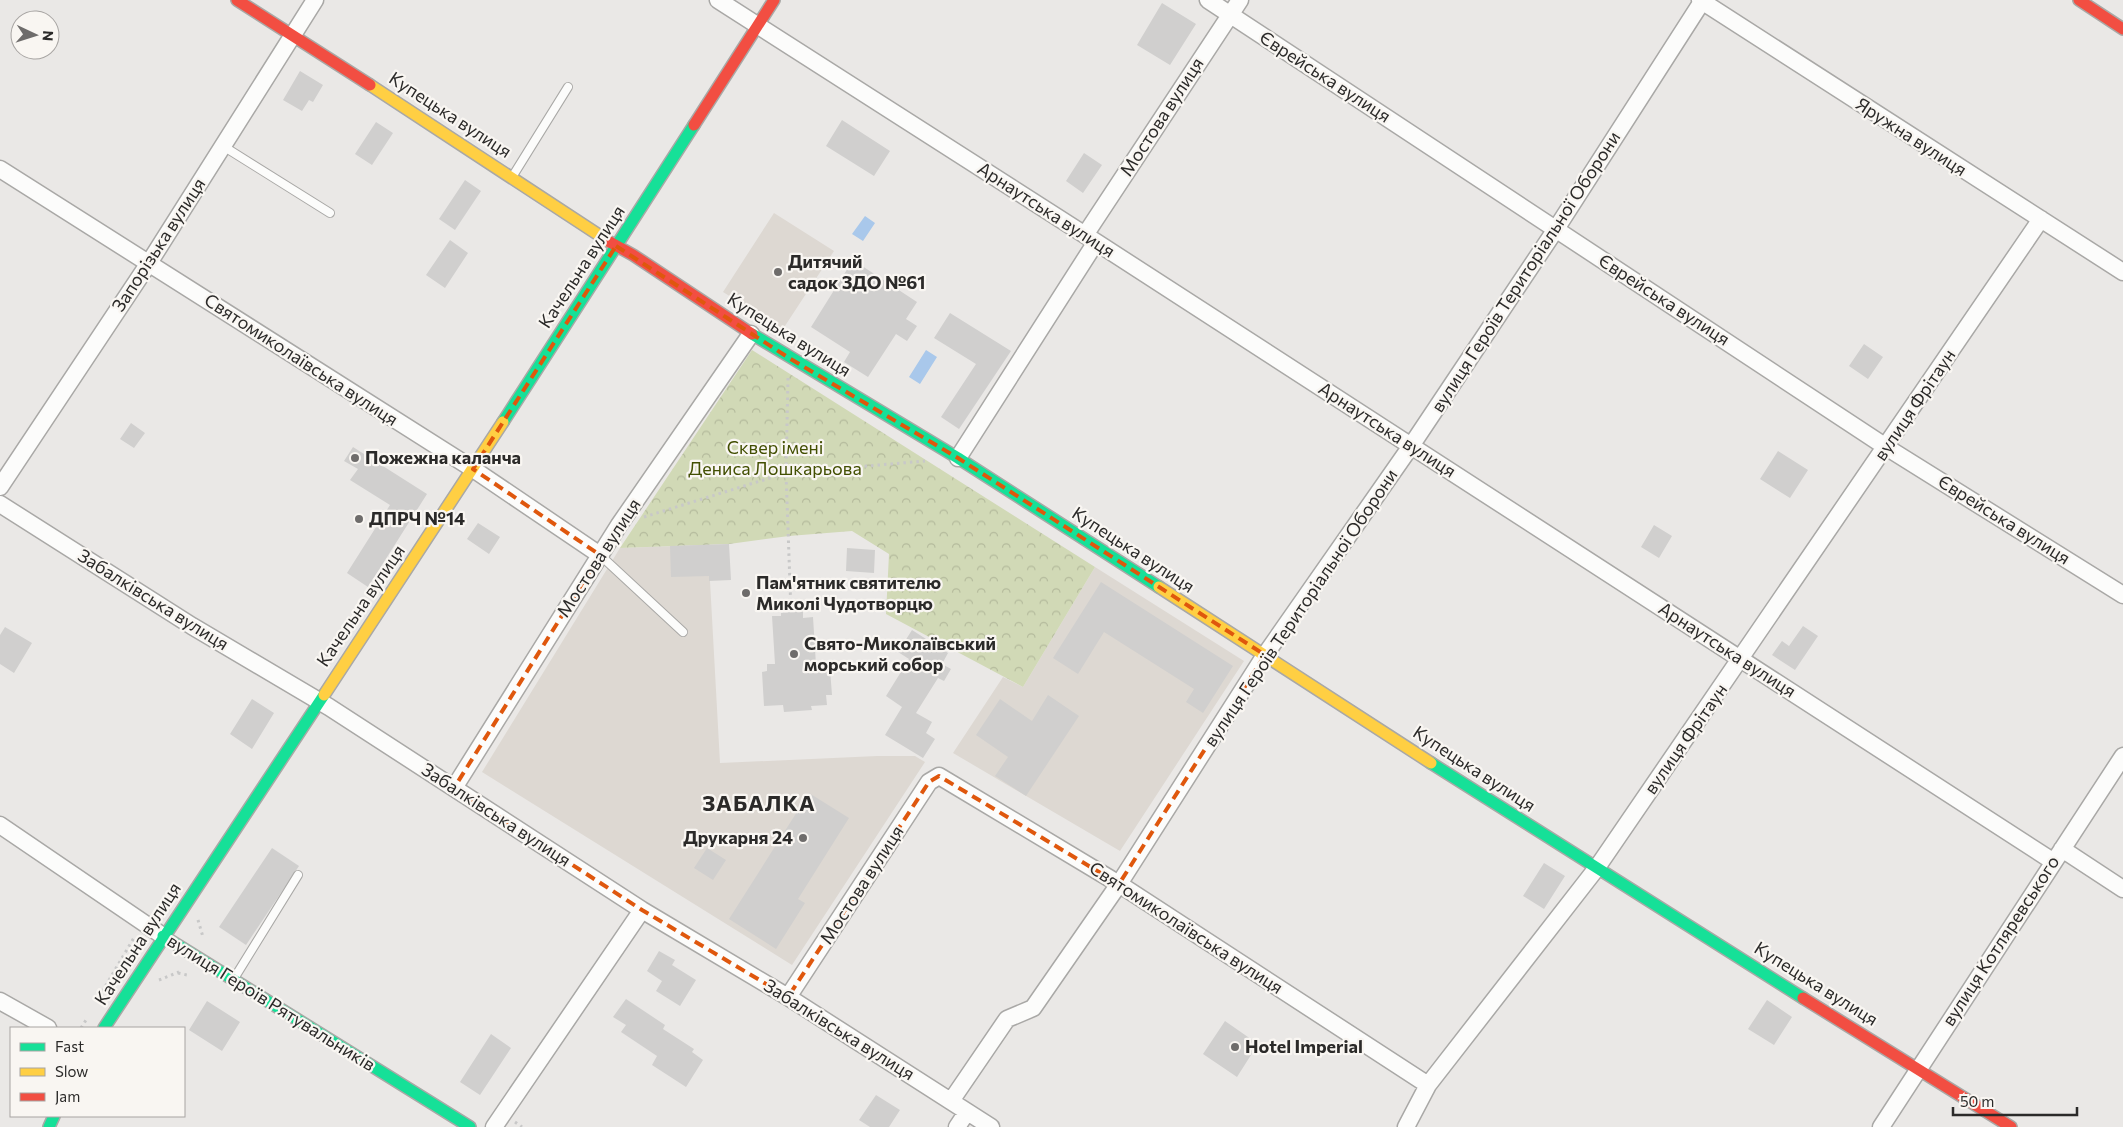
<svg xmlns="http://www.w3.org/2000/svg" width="2123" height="1127" font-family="Commissioner,sans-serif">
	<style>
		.built { fill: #ddd8d2 }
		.park { fill: url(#park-crowns) }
		.water { fill: #a9c8eb }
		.building { fill: #d0cfce }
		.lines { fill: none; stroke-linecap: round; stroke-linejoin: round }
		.lane-casing { stroke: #a9a8a6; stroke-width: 10 }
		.street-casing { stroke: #a9a8a6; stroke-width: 19 }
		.fast-casing { stroke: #a9a8a6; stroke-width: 14 }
		.slow-casing { stroke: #a9a8a6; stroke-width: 14 }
		.jam-casing { stroke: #a9a8a6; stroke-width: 14 }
		.path { stroke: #c8c8c8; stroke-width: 3; stroke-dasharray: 2.5 4; stroke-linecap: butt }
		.lane { stroke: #fcfcfb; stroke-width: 8 }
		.street { stroke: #fcfcfb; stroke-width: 16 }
		.fast { stroke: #16e098; stroke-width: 11 }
		.slow { stroke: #ffcf43; stroke-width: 11 }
		.jam { stroke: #f24e42; stroke-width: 11 }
		.marked { fill: none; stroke: #df570d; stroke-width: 4; stroke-dasharray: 10 6; stroke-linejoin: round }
		.poi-dot { fill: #6e6c6b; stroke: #f9f6f2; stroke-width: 2 }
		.labels { text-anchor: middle; stroke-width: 4.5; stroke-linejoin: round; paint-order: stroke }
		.street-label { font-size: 18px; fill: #2b2a29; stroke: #f9f6f2 }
		.poi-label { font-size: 18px; font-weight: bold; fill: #2b2a29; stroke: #f9f6f2; text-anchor: start }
		.park-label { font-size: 18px; fill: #424f02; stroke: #f9f6f2 }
		.district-label { font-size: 22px; font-weight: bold; letter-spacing: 1px; fill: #2b2a29; stroke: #f9f6f2 }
	</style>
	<defs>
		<pattern id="park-crowns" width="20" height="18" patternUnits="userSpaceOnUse" patternTransform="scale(1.25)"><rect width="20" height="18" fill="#d1d9b6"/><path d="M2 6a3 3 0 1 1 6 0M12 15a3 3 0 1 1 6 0" fill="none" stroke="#b4ba9c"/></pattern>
	</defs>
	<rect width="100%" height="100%" fill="#eae8e6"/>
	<path class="built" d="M774,213L834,251L783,329L723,292Z
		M708,545L720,763L877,756H915L925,762L792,965L482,772L620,548Z
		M1095,567L1244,661L1120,851L953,753L1003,677L1023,687Z"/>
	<path class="park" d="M752,350L1095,567L1023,687L886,614L889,554L852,531L789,536L729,544L620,548Z"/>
	<path class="water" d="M865,216L875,223L863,241L852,234Z
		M926,350L937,357L920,384L909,377Z"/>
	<path class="building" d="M1162,3L1196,24L1170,65L1137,45Z
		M300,71L323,85L313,102L309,100L302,111L283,100Z
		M842,120L890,151L874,176L826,146Z
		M376,122L393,133L372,165L355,154Z
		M1084,153L1102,165L1083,193L1066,181Z
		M465,180L481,191L455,230L439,219Z
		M450,240L468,253L445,288L426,275Z
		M853,260L917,302L906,319L917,326L907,341L896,334L868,377L844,362L850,352L811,327Z
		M950,313L1011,351L959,429L941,417L976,364L934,338Z
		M1864,344L1883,357L1868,379L1849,366Z
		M131,423L145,433L134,448L120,439Z
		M353,447L427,494L368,587L347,573L390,505L350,480L358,469L344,461Z
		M1778,451L1808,470L1790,498L1760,479Z
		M478,523L500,537L489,554L467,539Z
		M1654,525L1672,536L1659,558L1641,547Z
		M729,544L731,580L709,581V576L671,577L670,546Z
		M847,548L875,550L874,573L846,571Z
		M1101,582L1233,666L1203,713L1186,702L1194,689L1104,632L1078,674L1053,658Z
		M803,611V618L813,617L816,665L825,664V670L830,669L832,695H826L827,705L811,706L812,710L784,712L783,705L764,706L762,672L767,671V664H775L772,616H781V613Z
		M1803,626L1818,636L1795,670L1772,655L1782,641L1789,646Z
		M5,627L32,643L14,673L0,664V635Z
		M912,630L948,653L942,664L951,669L944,681L938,678L916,713L932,722L926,733L935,739L923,758L885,735L902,707L886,696L909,659L898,652Z
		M1048,695L1079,716L1026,796L995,776L1008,757L976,735L1000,699L1032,721Z
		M252,699L274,713L252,749L230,734Z
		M809,793L849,818L798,899L805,903L776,949L729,919Z
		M272,848L299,866L246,945L219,927Z
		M707,848L726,860L713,880L694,868Z
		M1544,863L1565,876L1544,909L1523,896Z
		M659,951L675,960L672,965L696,980L680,1006L656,991L662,981L647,971Z
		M626,999L665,1025L663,1029L694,1049L692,1052L703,1060L686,1087L652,1065L657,1056L621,1032L626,1025L613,1017Z
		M1767,1000L1792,1017L1774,1045L1748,1029Z
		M207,1001L240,1022L222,1051L189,1030Z
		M1225,1021L1258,1044L1237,1077L1203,1054Z
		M491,1034L511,1048L480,1095L460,1082Z
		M876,1095L900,1110L889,1127H870L859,1120Z"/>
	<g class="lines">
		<g class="lane-casing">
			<path id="lane" d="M223,146L330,213
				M514,174L568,87
				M600,555L683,632
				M235,977L298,875"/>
		</g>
		<g class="street-casing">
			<path id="street" d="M718,0L1096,242L2054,862
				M1208,0L1886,447L2123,595
				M1700,0L2123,272
				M0,169L473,469L600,555
				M1085,235L1240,0
				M958,458L1096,242
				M0,487L149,263L315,0
				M0,504L192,626L329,707L642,910L788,997L991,1127
				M454,788L619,525L751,334
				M0,825L163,936
				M2062,849L2123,889
				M788,997L929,782L939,776L1119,884L1428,1085
				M0,1001L48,1028
				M951,1101L1007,1019L1033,1008L1119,884L1265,655L1411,446L1556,229L1703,0
				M494,1127L642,910
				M957,1127L967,1112
				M1406,1127L1428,1085L1596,869L2041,219
				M1881,1127L2123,756"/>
		</g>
		<g class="fast-casing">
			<path id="fast" d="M752,334L958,458L1159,587
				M503,422L694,125
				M1431,763L1803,998
				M163,936L470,1127
				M104,1028L324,695
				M49,1127L54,1116"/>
		</g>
		<g class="slow-casing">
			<path id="slow" d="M370,85L608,241
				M1159,587L1431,763
				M324,695L503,422"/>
		</g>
		<g class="jam-casing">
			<path id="jam" d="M237,0L370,85
				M2079,0L2123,29
				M694,125L774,0
				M608,241L633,255L752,334
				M1803,998L2011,1127"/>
		</g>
		<path class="path" d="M788,378L786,473L791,612
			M644,517L786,473L925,461
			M198,920L203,937
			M178,973L187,975
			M159,980L179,972
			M99,997L135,936
			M81,1028L86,1020
			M515,1122L522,1127"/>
		<use href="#lane" class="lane"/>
		<use href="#street" class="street"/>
		<use href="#fast" class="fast"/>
		<use href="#slow" class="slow"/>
		<use href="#jam" class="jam"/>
	</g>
	<path class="marked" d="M616,246L789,358L958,458L1265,655L1119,884L939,776L929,782L788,997L642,910L454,788L600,555L473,469Z"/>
	<g class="poi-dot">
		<circle cx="778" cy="272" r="5"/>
		<circle cx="355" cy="458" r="5"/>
		<circle cx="359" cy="519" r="5"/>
		<circle cx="746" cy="593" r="5"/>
		<circle cx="794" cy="654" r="5"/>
		<circle cx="803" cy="838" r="5"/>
		<circle cx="1235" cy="1047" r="5"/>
	</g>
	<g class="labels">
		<g class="street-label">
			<text transform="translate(1325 77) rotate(33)" y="6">Єврейська вулиця</text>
			<text transform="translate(450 115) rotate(33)" y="6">Купецька вулиця</text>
			<text transform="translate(1162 117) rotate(-57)" y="6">Мостова вулиця</text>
			<text transform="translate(1911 137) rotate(33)" y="6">Яружна вулиця</text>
			<text transform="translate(1046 210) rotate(33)" y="6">Арнаутська вулиця</text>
			<text transform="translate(159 245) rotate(-57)" y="6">Запорізька вулиця</text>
			<text transform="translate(582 267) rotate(-57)" y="6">Качельна вулиця</text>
			<text transform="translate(1526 272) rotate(-57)" y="6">вулиця Героїв Територіальної Оборони</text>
			<text transform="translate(1664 300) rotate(33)" y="6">Єврейська вулиця</text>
			<text transform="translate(789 335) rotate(32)" y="6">Купецька вулиця</text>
			<text transform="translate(301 360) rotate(33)" y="6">Святомиколаївська вулиця</text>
			<text transform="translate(1915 405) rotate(-56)" y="6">вулиця Фрітаун</text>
			<text transform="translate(1387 430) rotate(33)" y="6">Арнаутська вулиця</text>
			<text transform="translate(2004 520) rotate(32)" y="6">Єврейська вулиця</text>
			<text transform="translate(1133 550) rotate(33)" y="6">Купецька вулиця</text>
			<text transform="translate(599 558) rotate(-57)" y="6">Мостова вулиця</text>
			<text transform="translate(153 600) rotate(32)" y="6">Забалківська вулиця</text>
			<text transform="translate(361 606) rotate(-56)" y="6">Качельна вулиця</text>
			<text transform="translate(1301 608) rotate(-56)" y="6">вулиця Героїв Територіальної Оборони</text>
			<text transform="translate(1727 650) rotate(33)" y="6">Арнаутська вулиця</text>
			<text transform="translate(1686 739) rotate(-55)" y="6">вулиця Фрітаун</text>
			<text transform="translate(1474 769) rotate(33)" y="6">Купецька вулиця</text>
			<text transform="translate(496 815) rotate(33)" y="6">Забалківська вулиця</text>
			<text transform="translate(862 885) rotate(-57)" y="6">Мостова вулиця</text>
			<text transform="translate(1186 928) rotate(33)" y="6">Святомиколаївська вулиця</text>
			<text transform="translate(2001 941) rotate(-57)" y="6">вулиця Котляревського</text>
			<text transform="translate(138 944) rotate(-57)" y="6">Качельна вулиця</text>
			<text transform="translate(1816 984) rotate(32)" y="6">Купецька вулиця</text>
			<text transform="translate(271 1003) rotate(32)" y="6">вулиця Героїв Рятувальників</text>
			<text transform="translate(839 1030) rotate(32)" y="6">Забалківська вулиця</text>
		</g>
		<g class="poi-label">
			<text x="788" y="268">Дитячий<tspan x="788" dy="21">садок ЗДО №61</tspan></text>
			<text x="365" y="464">Пожежна каланча</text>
			<text x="369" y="525">ДПРЧ №14</text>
			<text x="756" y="589">Пам'ятник святителю<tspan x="756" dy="21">Миколі Чудотворцю</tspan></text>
			<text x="804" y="650">Свято-Миколаївський<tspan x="804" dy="21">морський собор</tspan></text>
			<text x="793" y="844" text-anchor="end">Друкарня 24</text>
			<text x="1245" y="1053">Hotel Imperial</text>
		</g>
		<g class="park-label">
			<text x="775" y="454">Сквер імені<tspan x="775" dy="21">Дениса Лошкарьова</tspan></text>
		</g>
		<g class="district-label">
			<text x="759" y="811">ЗАБАЛКА</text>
		</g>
	</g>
	<rect x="10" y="1027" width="175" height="90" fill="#f9f6f2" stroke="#a7a4a2"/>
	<rect x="20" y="1043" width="25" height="8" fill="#16e098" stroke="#a7a4a2"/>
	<text x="55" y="1052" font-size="15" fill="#2b2a29">Fast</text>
	<rect x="20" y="1068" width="25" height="8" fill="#ffcf43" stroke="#a7a4a2"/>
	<text x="55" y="1077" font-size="15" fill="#2b2a29">Slow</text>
	<rect x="20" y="1093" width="25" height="8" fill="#f24e42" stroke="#a7a4a2"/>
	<text x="55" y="1102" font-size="15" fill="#2b2a29">Jam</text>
	<g transform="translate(35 35) rotate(94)"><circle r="24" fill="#f9f6f2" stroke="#a7a4a2"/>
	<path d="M0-4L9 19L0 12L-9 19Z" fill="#6e6c6b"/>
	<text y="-8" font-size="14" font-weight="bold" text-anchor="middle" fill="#2b2a29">N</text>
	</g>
	<path d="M1953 1107v8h124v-8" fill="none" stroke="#2b2a29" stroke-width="2.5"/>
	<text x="1960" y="1107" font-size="15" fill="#2b2a29" stroke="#f9f6f2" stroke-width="4" paint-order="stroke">50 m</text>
</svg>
